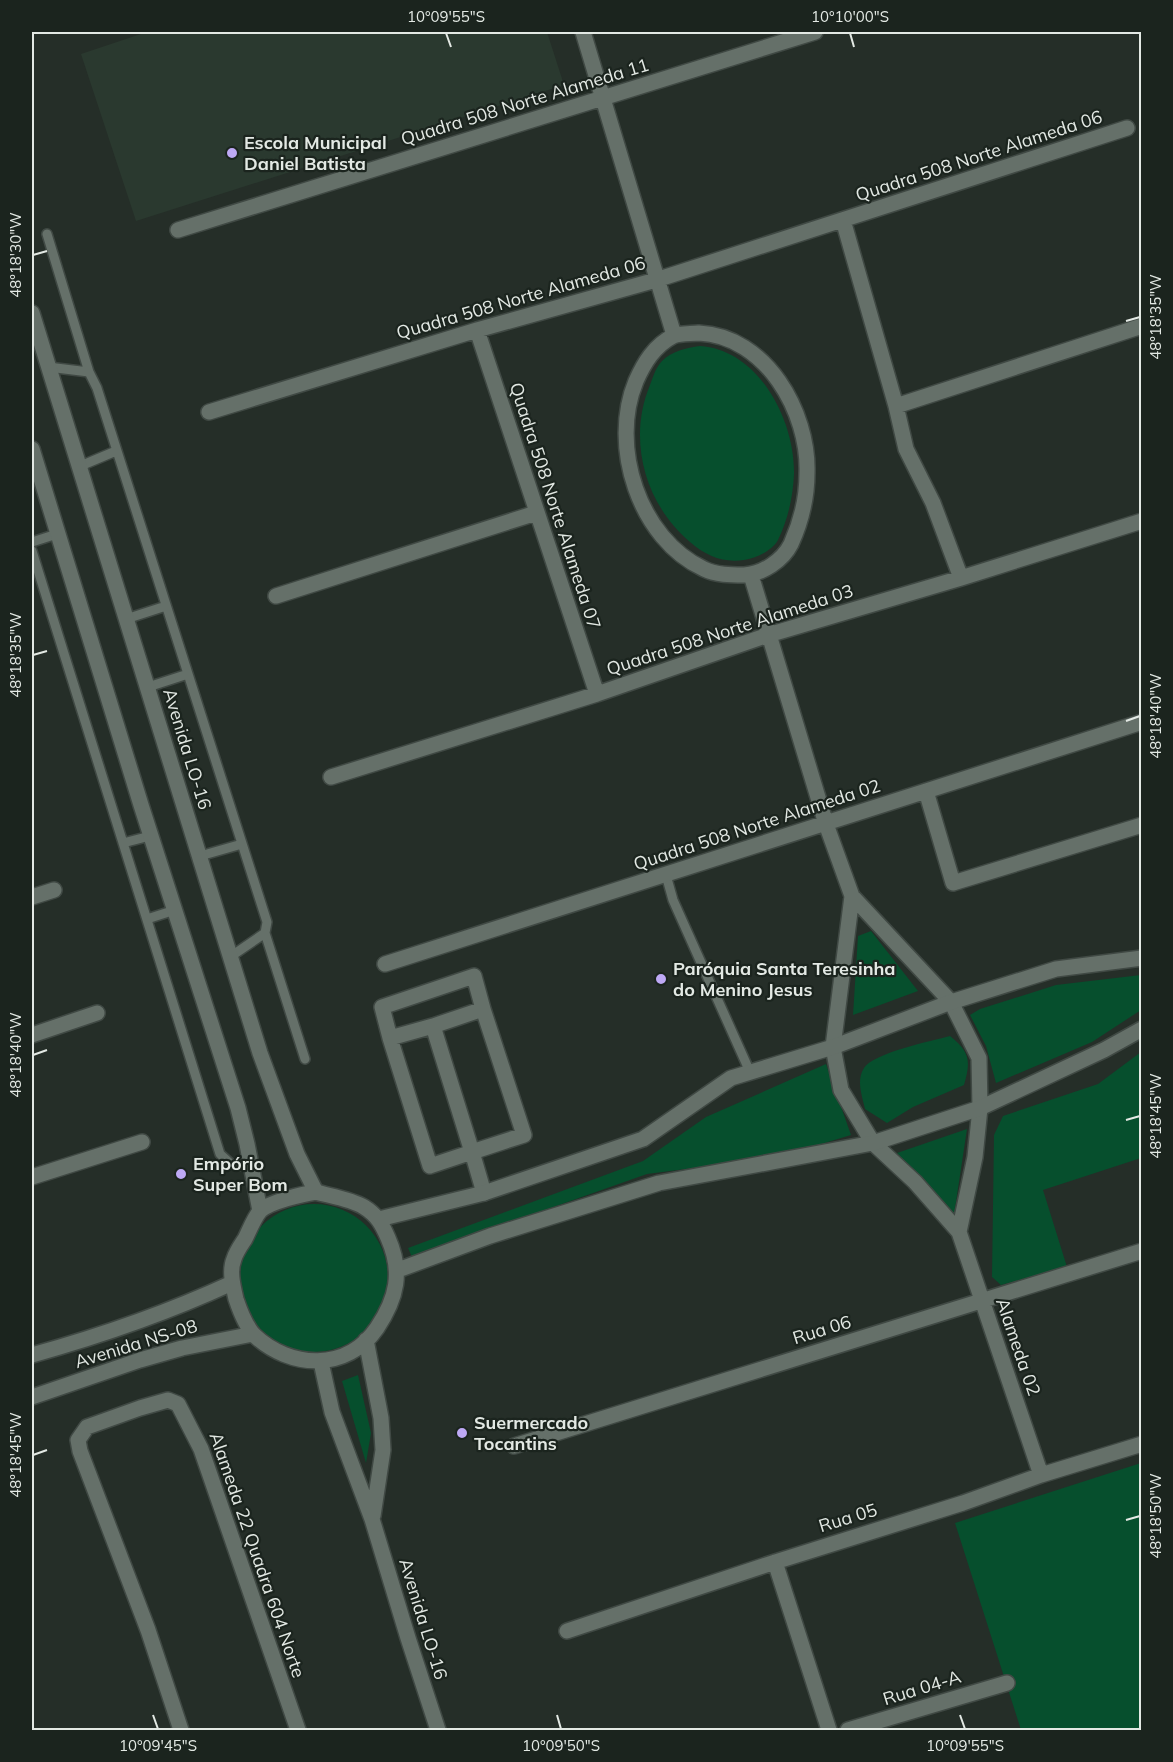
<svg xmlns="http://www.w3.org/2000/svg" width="1173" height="1762" font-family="Mulish,sans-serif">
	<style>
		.built { fill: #2a392f }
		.green { fill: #064f2d }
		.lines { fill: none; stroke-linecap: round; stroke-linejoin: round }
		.service-casing { stroke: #404944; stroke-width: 12 }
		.minor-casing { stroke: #404944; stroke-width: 18 }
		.tertiary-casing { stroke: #404944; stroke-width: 18 }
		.service { stroke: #657069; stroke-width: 9 }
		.minor { stroke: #657069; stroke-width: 15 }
		.tertiary { stroke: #657069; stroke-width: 15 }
		.ticks { fill: none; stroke: #e3e9e4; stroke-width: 2 }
		.poi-dot { fill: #bea9f5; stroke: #1b241e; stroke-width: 2 }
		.labels { text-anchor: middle; stroke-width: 4.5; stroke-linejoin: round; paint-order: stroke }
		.street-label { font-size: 18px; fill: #e3e9e4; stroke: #1b241e }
		.poi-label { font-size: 18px; font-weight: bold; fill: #e3e9e4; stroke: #1b241e; text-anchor: start }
		.neatline { fill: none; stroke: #e3e9e4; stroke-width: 2 }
		.ticks-label { font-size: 15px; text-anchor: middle; fill: #e3e9e4 }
	</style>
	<rect width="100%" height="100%" fill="#252e28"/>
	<path class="built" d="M147,32H547L564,85L136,221L81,54Z"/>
	<path class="green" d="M700,346C759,350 795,420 794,474C793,497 788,519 778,540C772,551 756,558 744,560C723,563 706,556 690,542C645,504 627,440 650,385C653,377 656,367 662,361C672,351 686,348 700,346Z
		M871,931L918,991L853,1015L858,936Z
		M1141,975V1010L1092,1042L996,1083L986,1046L970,1015L980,1009L1056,985Z
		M950,1036C970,1052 971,1061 964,1085L913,1107L887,1123L865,1109C862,1096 856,1080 864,1068C873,1053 932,1041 950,1036Z
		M1141,1052V1158L1043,1190L1067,1267L1001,1285L992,1277L994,1135L1003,1116L1098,1084Z
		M826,1064L851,1135L798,1151L732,1163L647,1174L412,1257L408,1248L643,1161L706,1117Z
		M967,1129L954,1215L897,1153Z
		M240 1278a74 74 0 1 1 148 0a74 74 0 1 1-148 0Z
		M358,1375L371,1433L366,1463L342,1381Z
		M1141,1463V1730H1021L955,1523Z"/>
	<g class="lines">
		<g class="service-casing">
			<path id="service" d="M47,234L89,372
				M48,367L89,372L97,388L267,922L265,933L230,957
				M78,467L116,451
				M32,542L57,534
				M32,551L220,1154L231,1164L252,1167
				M126,619L166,606
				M148,687L188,674
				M123,843L150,836
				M200,856L242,844
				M666,875L673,900L750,1072
				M147,919L175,910
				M265,933L305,1059"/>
		</g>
		<g class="minor-casing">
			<path id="minor" d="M583,32L674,335
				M843,220L896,406L906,449L933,503L961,578
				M178,230L815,32
				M477,330L597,694
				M699,333C766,336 809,412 807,473C807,498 801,522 791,544C783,560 763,574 744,575C731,575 716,575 704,569C639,539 609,446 636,381C644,363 654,346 673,336C680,333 691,334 699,333Z
				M896,406L1142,326
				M209,412L477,330L656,280L1127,128
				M751,575L826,824L852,896L951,1002L979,1058L980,1108L975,1157L959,1232
				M276,596L536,513
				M331,777L597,694L768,635L961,578L1142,521
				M926,791L953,883L1142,825
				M852,896L833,1047L841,1090L873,1143L915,1182L959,1232L1041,1475
				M32,897L54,890
				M385,964L1142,722
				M483,1009L524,1135L472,1152L433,1026Z
				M433,1026L390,1038L430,1166L472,1152L484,1193
				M32,1035L97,1013
				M390,1038L382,1007L474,976L483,1009
				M32,1177L142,1142
				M514,1446L1142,1251
				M775,1562L829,1730
				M567,1631L775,1562L963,1503L1041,1475L1142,1444
				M181,1730L148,1630L80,1451L78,1440L87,1427L140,1408L168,1400L178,1404L201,1449L298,1730
				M848,1730L1007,1683"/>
		</g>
		<g class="tertiary-casing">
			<path id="tertiary" d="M32,313L260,1053L297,1154L316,1192
				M32,449L141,805L238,1108L247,1144L260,1211
				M316,1192C330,1196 351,1199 364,1207C377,1215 382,1224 388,1238C403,1272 397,1298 377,1328C347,1372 290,1369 254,1335C245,1325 240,1311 236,1299C233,1286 229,1271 234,1259C236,1252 241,1245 245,1239C249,1231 254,1218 260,1211C269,1202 303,1194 316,1192Z
				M379,1219L484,1193L643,1139L731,1078L833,1047L951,1002L1056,969L1142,958
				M398,1270L490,1236L659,1183L873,1143L980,1108L1104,1050L1142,1029
				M366,1340L381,1418L383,1450L373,1516
				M32,1355C100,1336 167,1313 232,1283
				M321,1362L332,1412L372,1519L408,1638L438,1730
				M32,1397L140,1360L182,1348L253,1334"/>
		</g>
		<use href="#service" class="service"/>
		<use href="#minor" class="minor"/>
		<use href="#tertiary" class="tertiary"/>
	</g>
	<path class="ticks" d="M446,33L451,47M850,33L854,47M33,255L47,251M1126,321L1140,317M33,655L47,651M1126,721L1140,716M33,1055L47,1050M1126,1120L1140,1116M33,1455L47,1450M1126,1520L1140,1516M153,1715L158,1729M557,1715L561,1729M960,1715L965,1729"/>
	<g class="poi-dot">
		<circle cx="232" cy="153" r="6"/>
		<circle cx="661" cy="979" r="6"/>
		<circle cx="181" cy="1174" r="6"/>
		<circle cx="462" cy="1433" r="6"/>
	</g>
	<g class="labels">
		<g class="street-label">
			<text transform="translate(525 102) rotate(-17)" y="6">Quadra 508 Norte Alameda 11</text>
			<text transform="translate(979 156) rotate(-18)" y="6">Quadra 508 Norte Alameda 06</text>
			<text transform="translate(521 298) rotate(-16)" y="6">Quadra 508 Norte Alameda 06</text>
			<text transform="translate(555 506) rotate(72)" y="6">Quadra 508 Norte Alameda 07</text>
			<text transform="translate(730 630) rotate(-18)" y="6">Quadra 508 Norte Alameda 03</text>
			<text transform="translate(187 749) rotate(73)" y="6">Avenida LO-16</text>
			<text transform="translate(757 825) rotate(-18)" y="6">Quadra 508 Norte Alameda 02</text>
			<text transform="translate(822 1330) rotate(-17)" y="6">Rua 06</text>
			<text transform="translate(136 1344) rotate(-17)" y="6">Avenida NS-08</text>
			<text transform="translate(1018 1347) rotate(71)" y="6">Alameda 02</text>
			<text transform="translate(848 1518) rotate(-17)" y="6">Rua 05</text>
			<text transform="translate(257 1555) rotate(71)" y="6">Alameda 22 Quadra 604 Norte</text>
			<text transform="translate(423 1619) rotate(73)" y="6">Avenida LO-16</text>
			<text transform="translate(922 1688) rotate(-17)" y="6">Rua 04-A</text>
		</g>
		<g class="poi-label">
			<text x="244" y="149">Escola Municipal<tspan x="244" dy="21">Daniel Batista</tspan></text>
			<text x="673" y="975">Paróquia Santa Teresinha<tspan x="673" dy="21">do Menino Jesus</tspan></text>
			<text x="193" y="1170">Empório<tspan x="193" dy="21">Super Bom</tspan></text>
			<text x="474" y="1429">Suermercado<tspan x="474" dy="21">Tocantins</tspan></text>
		</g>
	</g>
	<rect width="1173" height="1762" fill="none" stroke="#1b241e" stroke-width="66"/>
	<rect x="33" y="33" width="1107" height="1696" class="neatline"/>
	<g class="ticks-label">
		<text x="446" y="22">10°09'55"S</text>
		<text x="850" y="22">10°10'00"S</text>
		<text transform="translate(16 255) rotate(-90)" y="5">48°18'30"W</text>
		<text transform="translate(1156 317) rotate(-90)" y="5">48°18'35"W</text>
		<text transform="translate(16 655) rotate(-90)" y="5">48°18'35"W</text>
		<text transform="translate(1156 716) rotate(-90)" y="5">48°18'40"W</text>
		<text transform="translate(16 1055) rotate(-90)" y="5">48°18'40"W</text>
		<text transform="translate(1156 1116) rotate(-90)" y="5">48°18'45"W</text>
		<text transform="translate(16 1455) rotate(-90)" y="5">48°18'45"W</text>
		<text transform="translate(1156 1516) rotate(-90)" y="5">48°18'50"W</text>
		<text x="158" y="1751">10°09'45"S</text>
		<text x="561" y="1751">10°09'50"S</text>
		<text x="965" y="1751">10°09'55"S</text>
	</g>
</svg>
